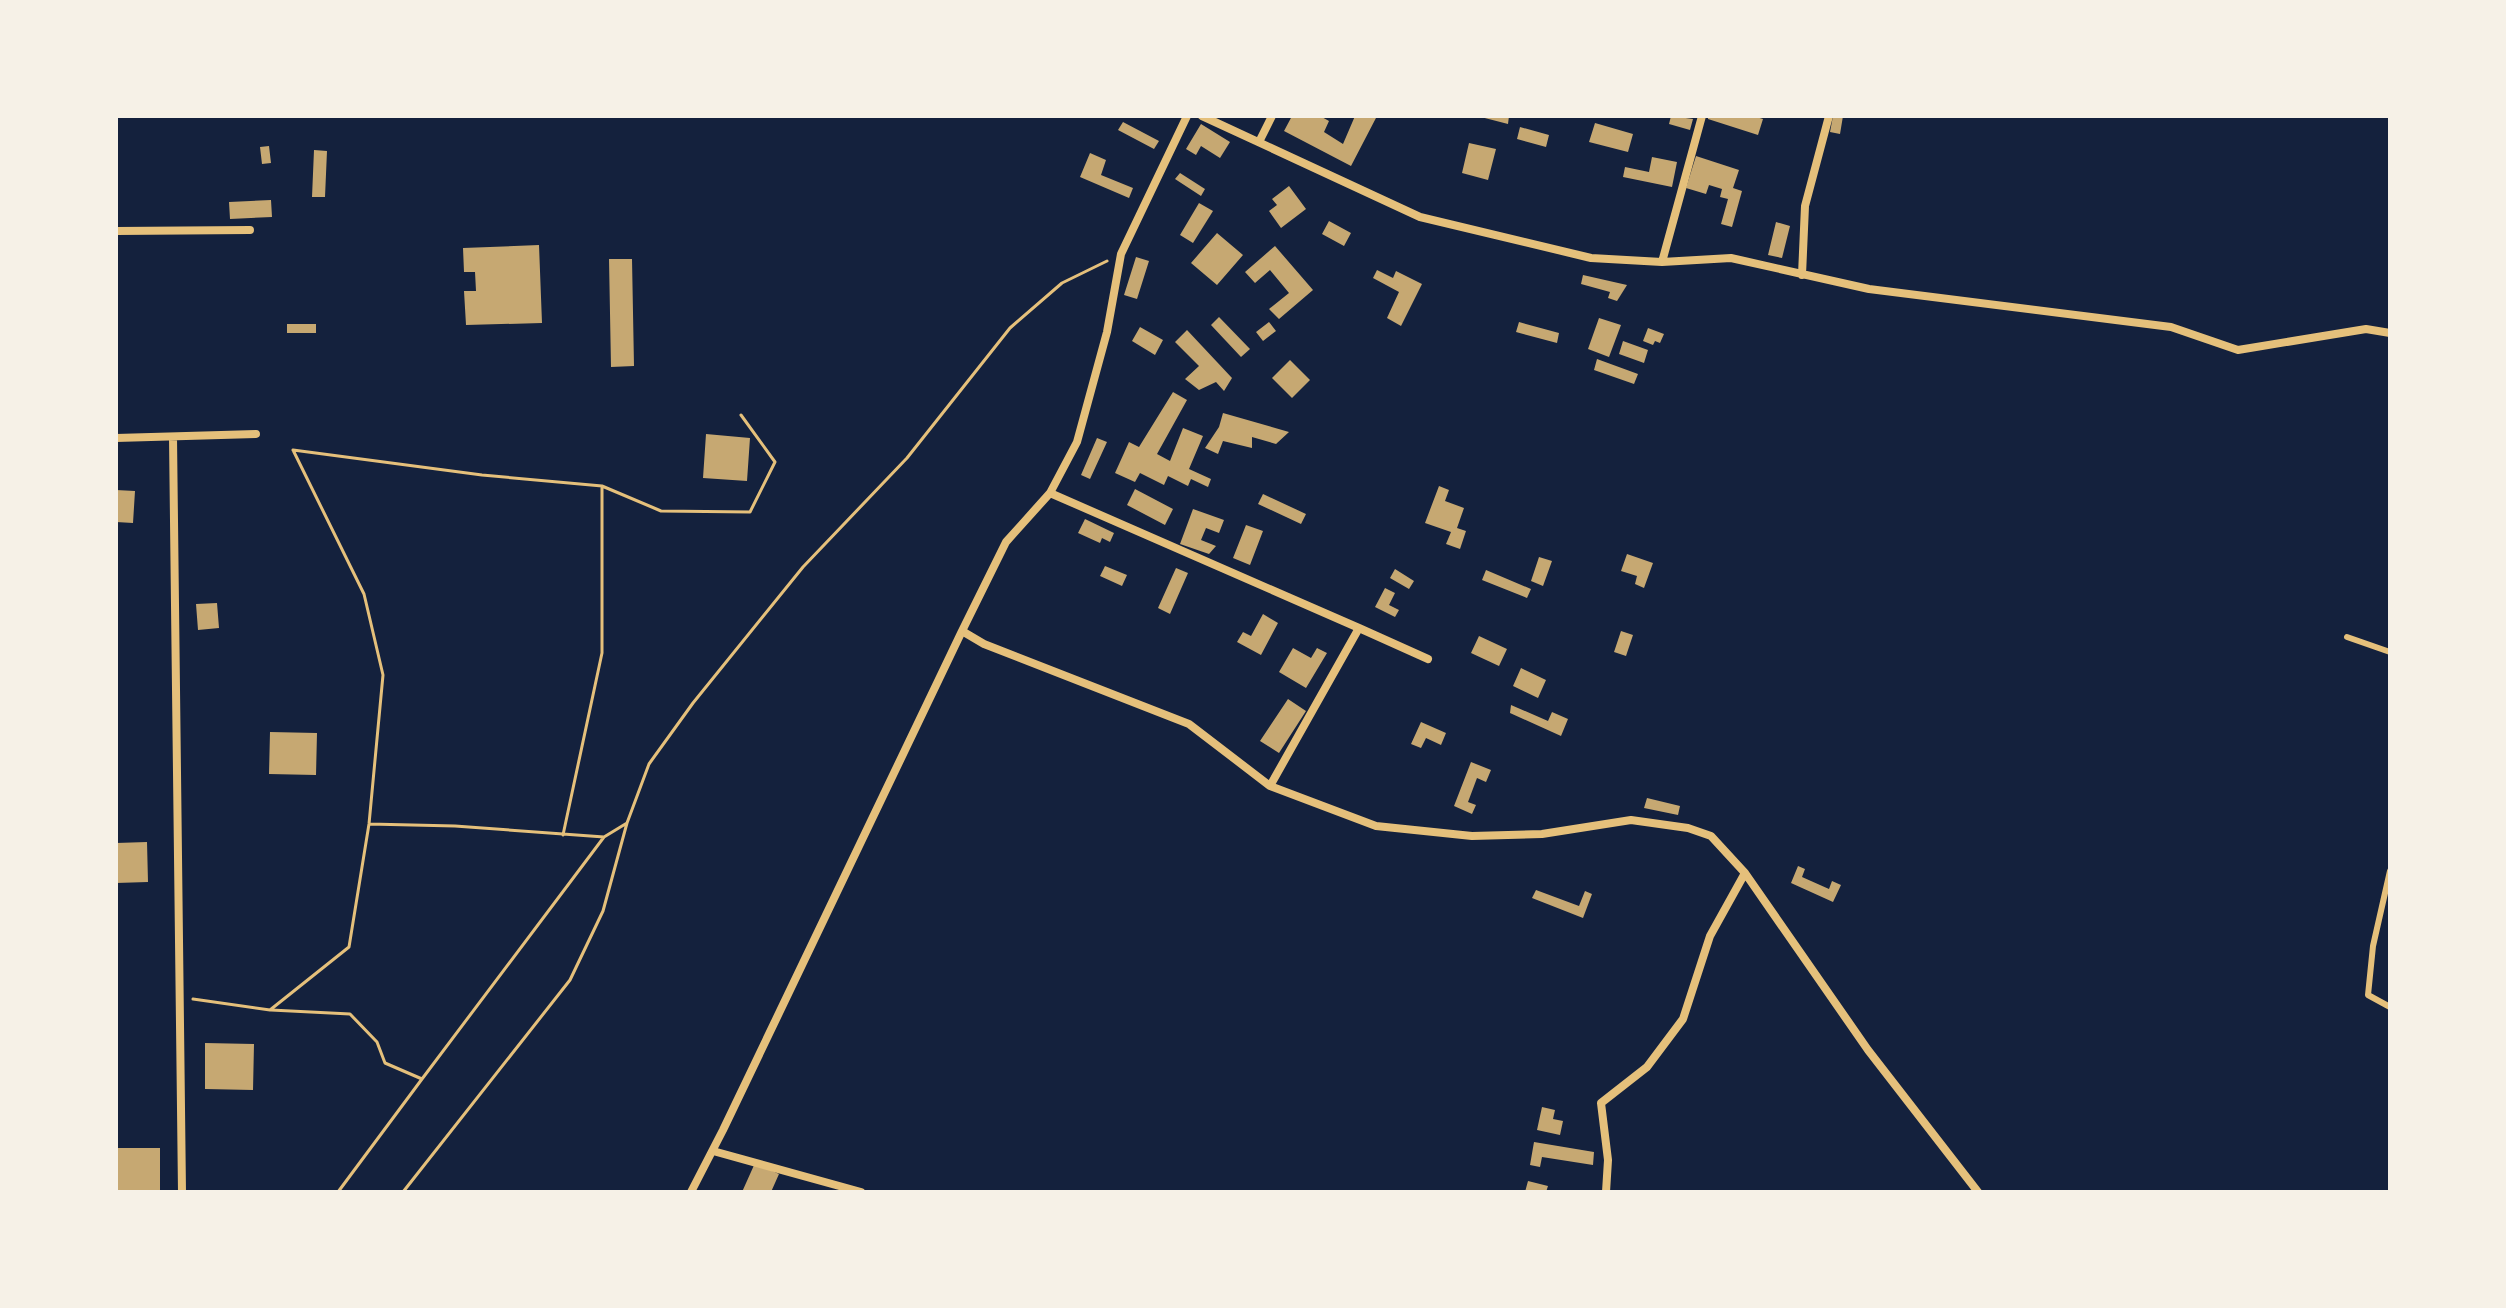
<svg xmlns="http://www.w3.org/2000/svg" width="2506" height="1308" font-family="'Work Sans',sans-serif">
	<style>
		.building { fill: #c6a872 }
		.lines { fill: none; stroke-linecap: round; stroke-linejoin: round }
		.path { stroke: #e5c07b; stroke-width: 3 }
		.service { stroke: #e5c07b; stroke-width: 6 }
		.minor { stroke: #e5c07b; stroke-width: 8 }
	</style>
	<rect width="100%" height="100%" fill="#14213d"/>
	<path class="building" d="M1292,116H1320L1329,121L1324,132L1343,144L1355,116H1377L1351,166L1284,131Z
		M1477,116H1509L1508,124Z
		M1671,116L1693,119L1690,130L1669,124Z
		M1708,116H1753L1763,119L1758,135L1708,119Z
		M1833,116H1843L1840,134L1830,132Z
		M1123,122L1159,141L1154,149L1118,130Z
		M1595,123L1633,134L1628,152L1589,142Z
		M1201,124L1230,142L1220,158L1201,146L1196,155L1186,149Z
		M1520,127L1549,135L1546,147L1517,139Z
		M1469,143L1496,149L1488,180L1462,173Z
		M269,146L271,163L262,164L260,147Z
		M314,150L327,151L325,197H312Z
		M1090,153L1106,160L1101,175L1133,188L1129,198L1080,177Z
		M1696,156L1739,170L1733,188L1742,191L1732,227L1721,224L1728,199L1720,197L1722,189L1709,185L1706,194L1686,188Z
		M1652,157L1677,162L1672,187L1623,177L1625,167L1649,172Z
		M1180,173L1205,189L1201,196L1175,179Z
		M1289,186L1306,209L1281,228L1269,211L1277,205L1272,199Z
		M271,200L272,217L230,219L229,202Z
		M1199,203L1213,211L1193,243L1180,235Z
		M1329,221L1351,233L1344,246L1322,234Z
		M1776,222L1790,226L1782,258L1768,255Z
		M1217,233L1243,255L1217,285L1191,263Z
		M539,245L542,323L466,325L464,291H476L475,272H464L463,248Z
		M1275,246L1313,290L1279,319L1269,309L1289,293L1270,270L1255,283L1245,272Z
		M1136,257L1149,261L1137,299L1124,295Z
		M609,259H632L634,366L611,367Z
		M1377,270L1393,278L1396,271L1422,284L1401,326L1387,318L1399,292L1373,278Z
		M1583,275L1627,285L1617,301L1608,298L1610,292L1581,284Z
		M1219,317L1250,349L1241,357L1211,325Z
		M1599,318L1621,325L1609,357L1588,349Z
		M1269,322L1276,331L1263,341L1256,332Z
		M1519,322L1559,333L1557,343L1516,332Z
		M287,324H316V333H287Z
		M1140,327L1163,340L1155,355L1132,341Z
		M1648,328L1664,334L1660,343L1655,341L1653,345L1643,341Z
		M1187,330L1232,378L1224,391L1216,382L1199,390L1185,379L1199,366L1175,342Z
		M1623,341L1648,350L1644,363L1619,354Z
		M1597,359L1638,374L1634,384L1594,370Z
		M1290,360L1310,380L1292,398L1272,378Z
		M1173,392L1187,400L1157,454L1170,461L1183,428L1203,436L1189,469L1211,479L1208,487L1191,479L1188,486L1168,476L1164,485L1140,473L1135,482L1115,473L1129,442L1139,447Z
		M1223,413L1289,432L1276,444L1252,437V448L1223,441L1218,454L1205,448L1219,427Z
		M706,434L750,438L747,481L703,478Z
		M1097,438L1107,442L1090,479L1081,475Z
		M1439,486L1449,490L1445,501L1464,508L1457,528L1466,531L1460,549L1446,544L1451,532L1425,523Z
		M1135,489L1173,509L1165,525L1127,505Z
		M116,490L135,491L133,523L116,522Z
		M1263,494L1306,514L1301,524L1258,504Z
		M1193,509L1224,520L1219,533L1206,528L1201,540L1216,546L1209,554L1180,544Z
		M1085,519L1114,533L1110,542L1102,538L1100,543L1078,533Z
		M1246,525L1263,531L1250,565L1233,558Z
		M1627,554L1653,563L1644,588L1635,584L1637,576L1621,571Z
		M1539,557L1552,561L1543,586L1531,581Z
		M1105,566L1127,575L1122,586L1100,576Z
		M1176,568L1188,573L1170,614L1158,608Z
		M1395,569L1414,581L1409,589L1390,578Z
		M1486,570L1531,589L1527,598L1482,580Z
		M1385,588L1395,593L1389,605L1399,610L1395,617L1375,607Z
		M217,603L219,628L198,630L196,604Z
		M1263,614L1278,623L1261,655L1237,642L1243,632L1251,636Z
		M1621,631L1633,635L1626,656L1614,652Z
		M1479,636L1507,649L1499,666L1471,653Z
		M1293,648L1311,658L1317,648L1327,653L1306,688L1279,672Z
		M1521,668L1546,680L1538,698L1513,686Z
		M1288,699L1306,711L1279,753L1260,741Z
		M1511,705L1548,721L1552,712L1568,719L1561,736L1510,713Z
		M1421,722L1446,733L1441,745L1426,738L1421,748L1411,744Z
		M270,732L317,733L316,775L269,774Z
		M1471,762L1491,770L1486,782L1477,778L1468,802L1476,805L1472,814L1454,806Z
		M1647,798L1680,806L1678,815L1644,808Z
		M147,842L148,882L116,883V843Z
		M1798,866L1805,869L1802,877L1829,889L1832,881L1841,885L1833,902L1791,883Z
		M1536,890L1579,906L1585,891L1592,894L1583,918L1532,898Z
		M205,1043L254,1044L253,1090L205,1089Z
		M1542,1107L1555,1110L1553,1119L1563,1121L1560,1135L1537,1130Z
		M1534,1142L1594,1152L1593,1165L1542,1157L1540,1167L1530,1165Z
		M116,1148H160V1192H116Z
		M755,1163L779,1174L771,1192H742Z
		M1528,1181L1548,1186L1546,1192H1525Z"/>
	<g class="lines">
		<path class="path" d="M293,450L482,475L602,486L661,511L750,512L775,462L741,415
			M369,824L455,826L604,837L627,823
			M563,835L602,653V486
			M193,999L270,1010L349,947L369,824L383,675L364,594L293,450
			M271,1010L350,1014L377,1042L385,1063L422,1079L604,837
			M338,1192L422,1079
			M403,1192L570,980L603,911L627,823L649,764L693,703L803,567L907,458L1010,328L1062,283L1107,261"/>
		<path class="service" d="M2347,637L2390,652
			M2390,871L2373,946L2368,995L2390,1007"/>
		<path class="minor" d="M1187,116L1121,254L1107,332L1077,442L1050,493L1006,542L962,631L984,644L1189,724L1270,786L1376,826L1472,836L1542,834L1631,820L1688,828L1711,836L1745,873L1868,1050L1978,1192
			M1202,116L1420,217L1591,258L1662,262L1731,258L1869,289L2171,327L2238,350L2366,329L2390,333
			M1259,142L1272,116
			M116,231L250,230
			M1662,262L1702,116
			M1802,275L1805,206L1829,116
			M173,437L182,1192
			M116,438L256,434
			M1050,493L1359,628L1270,786
			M1359,628L1428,659
			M713,1151L861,1192
			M691,1192L723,1130L962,631
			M1606,1192L1608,1160L1601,1103L1647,1067L1683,1019L1710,936L1745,873"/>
	</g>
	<rect width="2506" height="1308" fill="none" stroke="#f6f1e7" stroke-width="236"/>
</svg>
